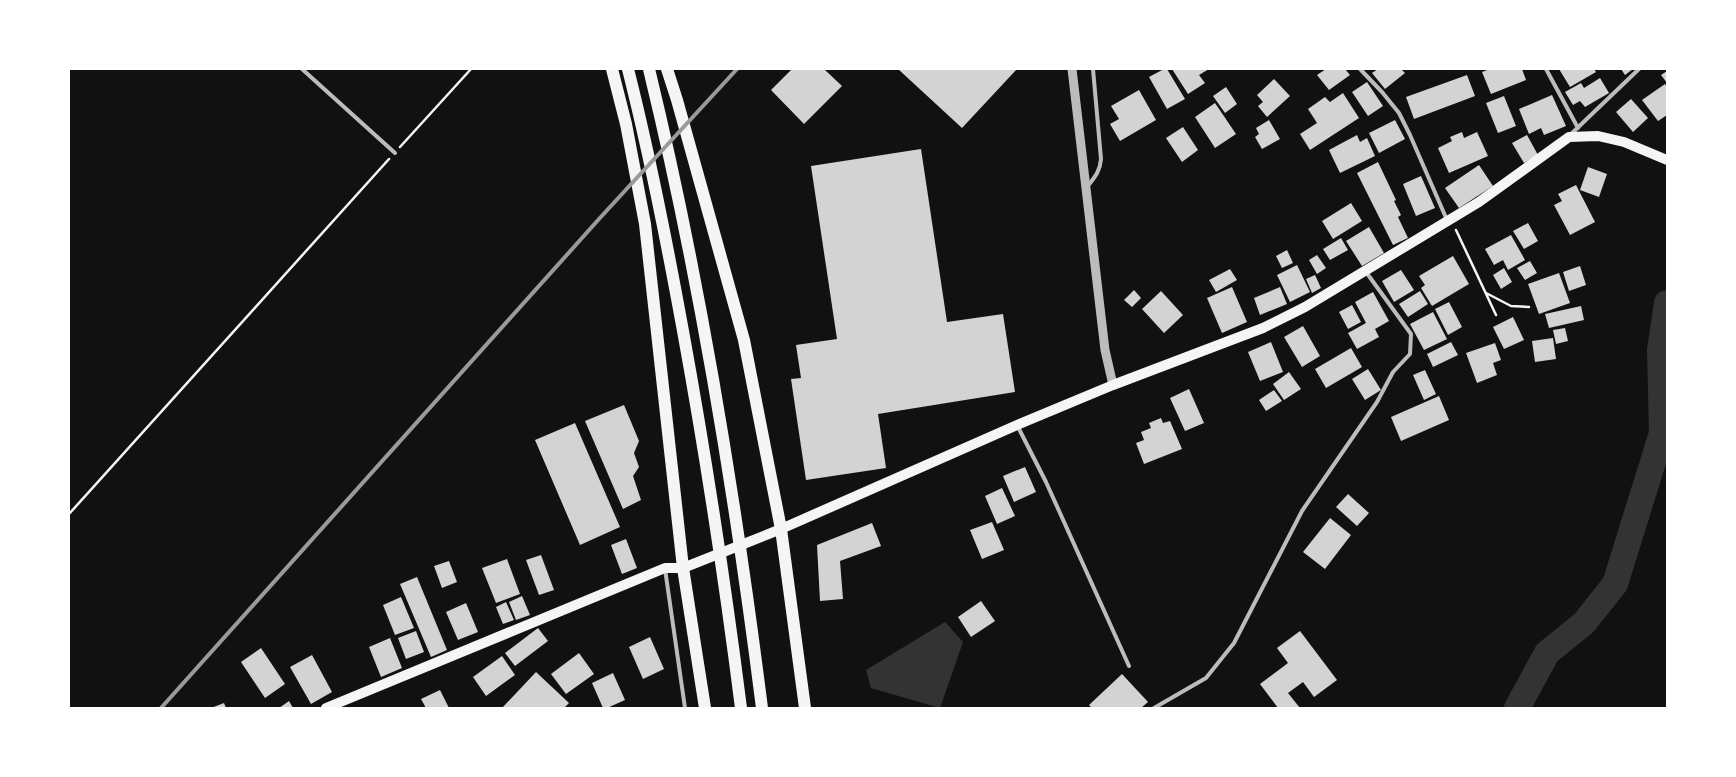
<svg xmlns="http://www.w3.org/2000/svg" width="1736" height="777" font-family="'Fira Sans',sans-serif">
	<style>
		.water { fill: #333 }
		.lines { fill: none; stroke-linecap: round; stroke-linejoin: round }
		.river { stroke: #333; stroke-width: 26 }
		.building { fill: #d3d3d3 }
		.path { stroke: #f5f5f5; stroke-width: 2.5 }
		.service { stroke: #bcbcbc; stroke-width: 4 }
		.tertiary { stroke: #bcbcbc; stroke-width: 9 }
		.secondary { stroke: #f5f5f5; stroke-width: 10 }
		.trunk { stroke: #f5f5f5; stroke-width: 12 }
		.rail { stroke: #9a9a9a; stroke-width: 4 }
	</style>
	<rect width="100%" height="100%" fill="#111"/>
	<path class="water" d="M945,622L963,642L940,708L871,688L866,670Z"/>
	<g class="lines">
		<path class="river" d="M1517,708L1547,653L1584,623L1615,584L1662,433L1660,350L1667,303"/>
	</g>
	<path class="building" d="M792,69H824L842,86L804,124L771,90Z
		M898,69H1017L962,128Z
		M1164,69H1167L1185,99L1167,109L1149,77Z
		M1172,69H1209L1199,75L1205,83L1188,94Z
		M1326,69H1345L1350,75L1329,90L1317,75Z
		M1378,69H1401L1405,73L1385,89L1372,73Z
		M1490,69H1522L1526,80L1491,94L1482,72Z
		M1559,69H1594L1596,72L1570,87Z
		M1621,69H1633L1625,75Z
		M1667,71V83L1661,75Z
		M1467,75L1475,96L1414,119L1406,97Z
		M1600,78L1609,93L1585,107L1580,101L1573,105L1565,92L1581,83L1584,88Z
		M1274,79L1290,96L1267,117L1258,106L1263,102L1257,95Z
		M1367,82L1383,106L1368,116L1352,92Z
		M1665,84L1667,87V115L1658,121L1642,100Z
		M1226,87L1237,104L1225,113L1213,96Z
		M1139,90L1156,120L1120,141L1110,124L1119,119L1111,106Z
		M1343,93L1359,118L1310,150L1300,134L1317,123L1308,109L1325,97L1330,102Z
		M1552,95L1566,126L1544,135L1541,128L1529,134L1519,109Z
		M1504,96L1516,126L1498,133L1486,103Z
		M1631,99L1648,118L1633,132L1616,112Z
		M1215,103L1236,134L1215,148L1195,117Z
		M1269,120L1280,139L1262,149L1255,137L1259,134L1256,128Z
		M1395,120L1405,139L1379,153L1369,133Z
		M1183,127L1198,150L1182,162L1166,138Z
		M1462,132L1464,138L1477,132L1488,156L1449,173L1438,148L1452,141L1450,137Z
		M1357,135L1360,142L1367,138L1375,156L1340,173L1329,150Z
		M1527,135L1538,155L1524,163L1512,143Z
		M921,149L947,322L1003,314L1015,392L878,414L886,468L806,480L791,379L801,378L796,345L837,339L811,166Z
		M1378,162L1396,200L1394,201L1401,215L1398,217L1408,238L1393,245L1357,173Z
		M1479,165L1493,186L1459,208L1445,188Z
		M1588,167L1607,174L1599,197L1580,190Z
		M1421,176L1435,208L1416,216L1403,184Z
		M1576,185L1595,222L1570,235L1554,205L1562,201L1558,194Z
		M1351,203L1362,221L1333,239L1322,221Z
		M1528,223L1538,241L1524,249L1513,231Z
		M1369,227L1384,253L1362,266L1346,241Z
		M1511,235L1525,260L1508,270L1503,260L1494,265L1485,249Z
		M1341,238L1348,250L1330,260L1323,249Z
		M1287,250L1293,263L1282,268L1276,256Z
		M1317,255L1326,268L1317,274L1309,260Z
		M1453,256L1469,284L1432,306L1421,288L1425,285L1419,276Z
		M1530,261L1537,273L1525,280L1517,268Z
		M1297,265L1310,292L1290,302L1277,275Z
		M1580,266L1586,285L1569,291L1563,272Z
		M1504,268L1512,282L1501,289L1493,275Z
		M1230,269L1237,280L1216,292L1209,280Z
		M1401,270L1414,290L1394,302L1382,281Z
		M1559,273L1570,303L1539,314L1528,284Z
		M1315,275L1321,288L1312,293L1306,279Z
		M1232,287L1247,322L1222,333L1207,298Z
		M1280,287L1287,304L1260,315L1254,298Z
		M1134,290L1141,298L1132,307L1124,300Z
		M1161,291L1183,315L1164,333L1142,309Z
		M1420,291L1428,304L1408,317L1399,304Z
		M1373,292L1389,321L1375,329L1379,337L1357,349L1348,333L1366,323L1355,302Z
		M1449,302L1462,327L1448,335L1435,309Z
		M1352,305L1361,322L1348,329L1339,312Z
		M1581,306L1584,320L1549,328L1545,314Z
		M1433,312L1447,339L1424,350L1410,324Z
		M1513,317L1524,340L1504,349L1493,327Z
		M1303,326L1320,356L1302,367L1284,337Z
		M1565,328L1568,341L1556,344L1553,330Z
		M1553,338L1556,359L1535,362L1532,341Z
		M1271,342L1283,372L1260,381L1248,352Z
		M1451,342L1458,355L1433,367L1427,354Z
		M1495,343L1501,360L1493,363L1497,375L1477,383L1466,353Z
		M1351,348L1362,367L1326,388L1315,369Z
		M1368,369L1381,390L1365,400L1352,379Z
		M1425,370L1436,394L1424,400L1413,375Z
		M1289,372L1301,389L1284,400L1273,384Z
		M1189,389L1204,423L1185,431L1170,398Z
		M1274,390L1282,401L1266,411L1259,400Z
		M1439,396L1449,420L1401,441L1391,417Z
		M624,405L639,441L634,453L639,467L633,476L641,500L623,509L585,421Z
		M1161,418L1163,423L1170,421L1182,449L1144,464L1136,443L1144,440L1141,432L1151,428L1149,423Z
		M575,423L620,527L580,545L535,440Z
		M1025,467L1036,492L1014,502L1003,476Z
		M1002,488L1015,516L997,524L985,496Z
		M1348,494L1369,513L1357,526L1336,507Z
		M1330,518L1351,535L1325,569L1303,552Z
		M992,522L1004,550L982,559L970,530Z
		M872,523L881,546L840,561L843,599L820,601L817,545Z
		M626,539L637,568L622,574L611,545Z
		M541,555L554,590L539,595L526,560Z
		M507,559L520,594L496,603L482,568Z
		M449,561L457,582L442,588L434,566Z
		M417,577L447,650L431,657L400,584Z
		M522,596L530,615L516,620L509,602Z
		M401,597L414,628L395,635L383,605Z
		M981,601L995,621L971,637L958,617Z
		M506,602L514,620L503,624L496,607Z
		M466,603L478,632L458,640L446,612Z
		M538,628L548,641L515,666L505,653Z
		M416,631L424,652L406,659L398,638Z
		M1300,631L1337,680L1314,697L1303,682L1288,693L1300,708H1278L1260,684L1288,663L1277,648Z
		M650,637L664,669L643,679L629,647Z
		M390,638L402,668L381,677L369,647Z
		M261,648L285,684L265,698L241,662Z
		M579,653L594,674L566,694L551,674Z
		M312,655L332,692L311,704L290,667Z
		M502,656L515,675L486,696L473,677Z
		M536,672L569,703L564,708H502Z
		M613,673L625,700L607,708H603L592,683Z
		M1122,674L1148,702L1141,708H1092L1089,705Z
		M440,690L449,708H426L421,699Z
		M289,701L293,708H279Z
		M224,703L226,708H211Z"/>
	<g class="lines">
		<path class="path" d="M400,147L471,69
			M1456,230L1496,315
			M1486,293L1511,306L1529,307
			M69,514L389,159"/>
		<path class="service" d="M302,69L395,153
			M1360,69L1382,92L1399,113L1410,135L1447,220
			M1546,69L1578,128
			M1570,135L1639,69
			M1087,187C1094,178 1100,172 1101,159L1093,69
			M1017,425L1046,482L1129,666
			M665,569L685,708
			M1154,708L1206,678L1234,643L1302,511L1377,402L1393,372L1410,354L1411,334L1366,272"/>
		<path class="tertiary" d="M1072,69L1105,350L1113,385"/>
		<path class="secondary" d="M326,708L665,568H683L781,529L1017,425L1113,385L1263,328L1305,307L1479,202L1569,137L1598,136L1624,142L1667,160"/>
		<path class="trunk" d="M612,69L626,124L645,224L683,568L705,708
			M628,69C650,156 667,243 683,331C706,457 725,582 741,708
			M649,69C700,279 735,494 762,708
			M667,69L677,100L744,340L781,529L805,708"/>
		<path class="rail" d="M161,708L599,219L737,69"/>
	</g>
	<rect width="1736" height="777" fill="none" stroke="#ffffff" stroke-width="140"/>
</svg>
